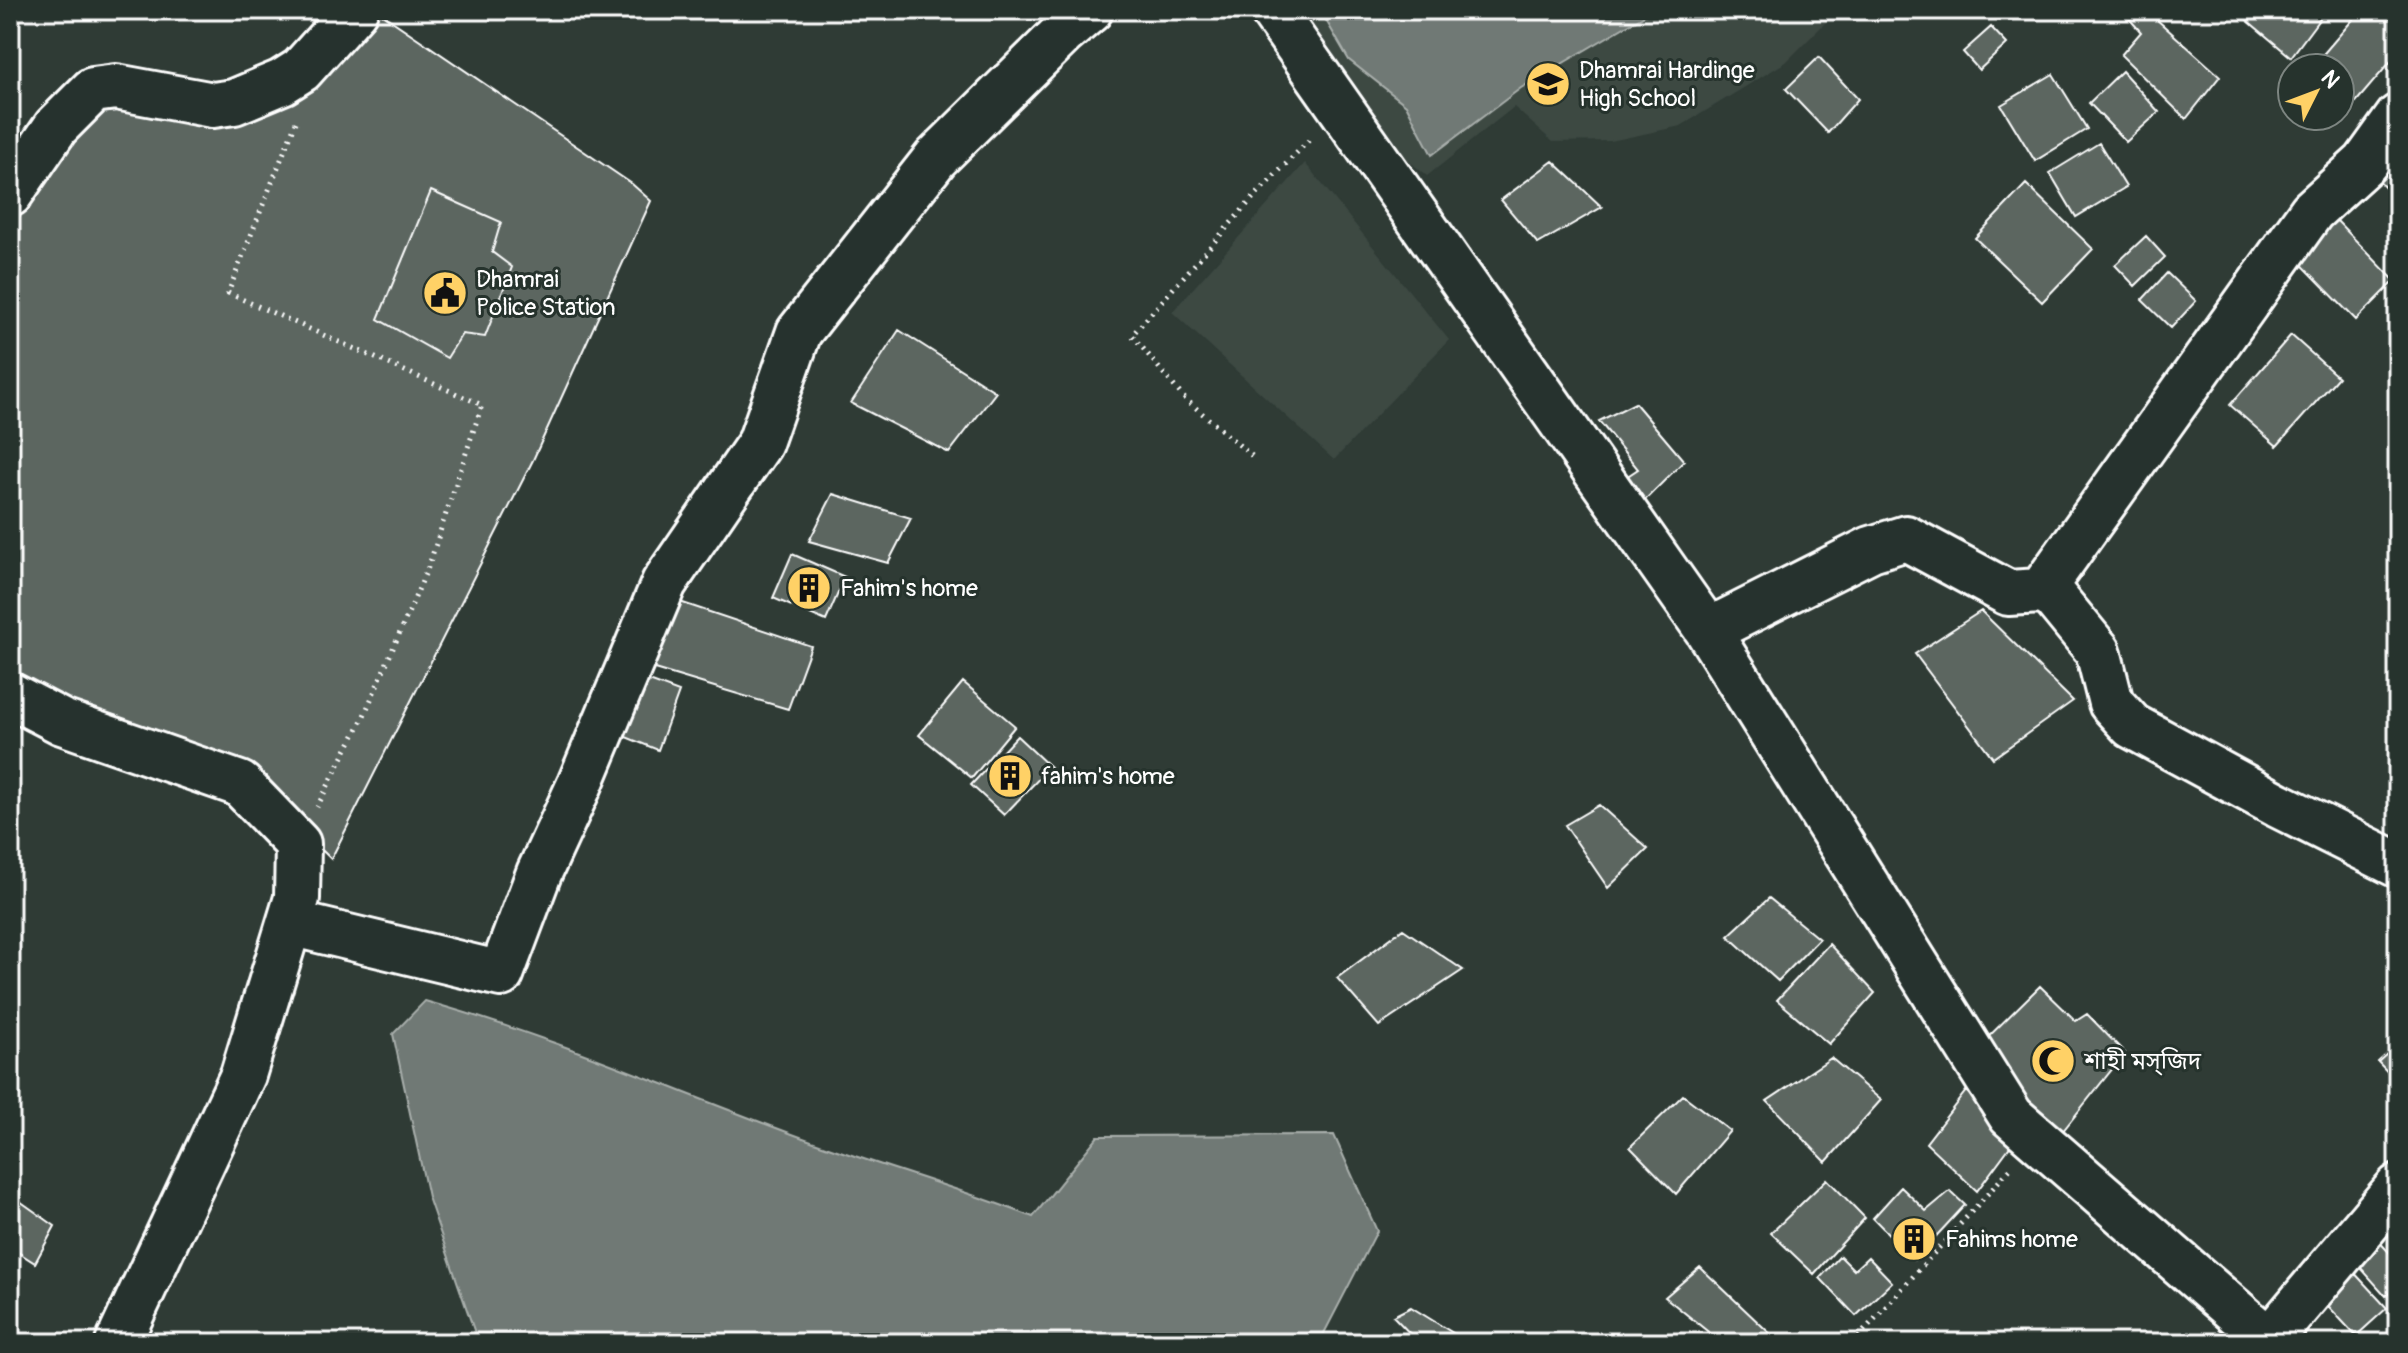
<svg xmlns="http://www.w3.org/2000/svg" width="2408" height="1353" font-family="Pangolin,'Noto Sans Bengali',sans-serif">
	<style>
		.built { fill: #3c4842 }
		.water { fill: #707975; stroke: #a9afac; stroke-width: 2 }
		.building { fill: #5b6661; stroke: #fff; stroke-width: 2 }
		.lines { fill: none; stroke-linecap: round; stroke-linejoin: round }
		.minor-casing { stroke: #fff; stroke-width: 50 }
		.path { stroke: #fff; stroke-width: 5; stroke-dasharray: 2 6; stroke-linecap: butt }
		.minor { stroke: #26332d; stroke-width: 44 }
		.labels { text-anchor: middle; stroke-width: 6; stroke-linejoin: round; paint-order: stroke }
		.poi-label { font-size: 24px; fill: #fff; stroke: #26332d; text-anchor: start }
	</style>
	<rect width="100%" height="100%" fill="#2f3b35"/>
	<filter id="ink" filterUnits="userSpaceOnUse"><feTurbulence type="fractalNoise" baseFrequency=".0125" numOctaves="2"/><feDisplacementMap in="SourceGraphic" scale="16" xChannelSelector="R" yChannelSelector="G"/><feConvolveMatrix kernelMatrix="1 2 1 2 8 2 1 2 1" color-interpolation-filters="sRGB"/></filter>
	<g filter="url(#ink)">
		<path class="built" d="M1293,10H1838L1786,62L1681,126L1611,141L1553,142L1514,107L1427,176L1399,153Z
			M1305,163L1449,340L1334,460L1172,312Z"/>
		<path class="water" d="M1320,10H1653L1521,88L1432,155L1406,105L1349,60Z
			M425,1001C558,1038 684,1095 814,1142C887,1168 961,1189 1033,1217L1098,1136L1334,1135L1377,1231L1319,1343H482L476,1336L428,1197L393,1034Z"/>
		<path class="building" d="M376,10L632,184L651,201L533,460L331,859L250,779L10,685V215L100,100L223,122Z
			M2131,10H2146L2220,76L2186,119L2121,55L2141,32L2125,14Z
			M2255,10H2326L2291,57L2247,20Z
			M2361,10H2381L2398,25V53L2356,102L2340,89V68L2313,66Z
			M1991,27L2007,44L1979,70L1963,52Z
			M1819,57L1858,99L1828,133L1786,89Z
			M2122,71L2159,112L2126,142L2089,103Z
			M2053,74L2087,129L2035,161L2001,105Z
			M2398,140V201L2358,160Z
			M2099,143L2126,187L2076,217L2050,173Z
			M1553,161L1602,207L1538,244L1501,200Z
			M2026,184L2093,249L2042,302L1975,238Z
			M431,191L501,222L492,252L512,267L485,337L462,334L447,358L378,319Z
			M2308,191L2395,281L2356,320L2268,230Z
			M2146,236L2165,257L2135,286L2115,265Z
			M2167,273L2196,301L2171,328L2142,300Z
			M899,330L996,392L949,453L851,403Z
			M2291,335L2338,377L2277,446L2230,405Z
			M1635,403L1684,461L1635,510L1620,481L1638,469L1599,421Z
			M833,494L911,518L888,563L809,541Z
			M792,554L845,577L826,621L773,598Z
			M659,595L811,646L788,709L631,662Z
			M1981,611L2073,701L1993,758L1915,654Z
			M617,669L679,692L658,750L591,723Z
			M963,682L1015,726L972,778L919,735Z
			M1017,736L1050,767L1004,815L971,785Z
			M1599,805L1648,849L1608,888L1565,825Z
			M1769,898L1819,939L1778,981L1728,936Z
			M1403,929L1463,970L1379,1026L1337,978Z
			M1829,944L1875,993L1829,1044L1777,1000Z
			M2040,986L2076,1021L2087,1014L2125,1053L2054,1142L1976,1049Z
			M2398,1044V1083L2378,1062Z
			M1831,1058L1881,1100L1826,1162L1767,1101Z
			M1966,1091L2014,1141L1977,1191L1926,1143Z
			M1683,1095L1730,1131L1676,1194L1630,1147Z
			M1827,1179L1865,1218L1814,1274L1771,1233Z
			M1901,1187L1926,1211L1950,1191L1965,1205L1914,1260L1873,1218Z
			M10,1194L55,1226L35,1263L10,1247Z
			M2375,1237L2398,1262V1284L2386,1296L2352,1258Z
			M1840,1256L1854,1270L1868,1257L1892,1282L1856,1316L1820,1278Z
			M1700,1267L1780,1343H1722L1665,1297Z
			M2350,1268L2387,1308L2356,1336L2319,1296Z
			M1411,1307L1461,1338L1458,1343H1419L1393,1316Z"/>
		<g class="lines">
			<g class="minor-casing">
				<path id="minor" d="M1272,10L1708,631L2011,1116L2272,1343
					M10,194L56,127L93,90L116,87L213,105L234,102L282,82L301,70L355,10
					M2041,591L2312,211L2365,163L2398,117
					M1708,631L1871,549L1906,538L2008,593L2041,591L2053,596L2098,651L2111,703L2132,726L2278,805L2398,865
					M10,695L62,722L240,784L298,844L297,898L243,1075L118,1343
					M290,923L501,974L539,873L580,784L664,583L760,443L799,332L936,158L1063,33L1090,10
					M2269,1340L2398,1187"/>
			</g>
			<path class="path" d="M296,122L228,293L482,405L429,565L363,718L317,807
				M1252,456L1183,397L1132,335L1253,198L1312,137
				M1853,1343L2010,1169"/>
			<use href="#minor" class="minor"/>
		</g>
	</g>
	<defs>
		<g id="school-disc" transform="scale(2.3)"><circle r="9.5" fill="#ffd166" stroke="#26332d"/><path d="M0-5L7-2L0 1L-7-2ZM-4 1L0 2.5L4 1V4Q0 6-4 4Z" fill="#111"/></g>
		<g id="civic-disc" transform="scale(2.3)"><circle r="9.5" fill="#ffd166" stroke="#26332d"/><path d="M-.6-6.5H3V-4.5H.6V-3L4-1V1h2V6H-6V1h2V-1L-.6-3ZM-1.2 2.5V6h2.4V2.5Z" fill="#111"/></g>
		<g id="building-disc" transform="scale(2.3)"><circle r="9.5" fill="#ffd166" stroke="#26332d"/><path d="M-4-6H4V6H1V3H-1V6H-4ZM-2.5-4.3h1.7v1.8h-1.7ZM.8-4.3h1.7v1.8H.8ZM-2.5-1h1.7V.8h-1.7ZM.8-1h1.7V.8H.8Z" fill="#111"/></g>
		<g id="mosque-disc" transform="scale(2.3)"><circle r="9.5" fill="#ffd166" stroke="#26332d"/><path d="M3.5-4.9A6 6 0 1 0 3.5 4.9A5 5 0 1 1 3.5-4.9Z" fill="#111"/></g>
	</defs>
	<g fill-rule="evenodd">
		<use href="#school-disc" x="1548" y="84"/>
		<use href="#civic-disc" x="445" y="293"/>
		<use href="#building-disc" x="809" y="588"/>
		<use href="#building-disc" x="1010" y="776"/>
		<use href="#mosque-disc" x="2053" y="1061"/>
		<use href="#building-disc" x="1914" y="1239"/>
	</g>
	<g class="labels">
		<g class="poi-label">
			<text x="1579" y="78">Dhamrai Hardinge<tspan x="1579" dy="28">High School</tspan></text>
			<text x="476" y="287">Dhamrai<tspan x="476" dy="28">Police Station</tspan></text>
			<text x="840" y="596">Fahim's home</text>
			<text x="1041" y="784">fahim's home</text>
			<text x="2084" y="1069">শাহী মস্জিদ</text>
			<text x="1945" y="1247">Fahims home</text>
		</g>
	</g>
	<rect width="2408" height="1353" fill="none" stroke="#26332d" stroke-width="40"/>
	<rect x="20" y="20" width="2368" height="1313" fill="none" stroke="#fff" stroke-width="3" filter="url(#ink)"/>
	<g transform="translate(2316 92) rotate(48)"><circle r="38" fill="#26332d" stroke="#7d8581" stroke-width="2"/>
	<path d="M0-6L14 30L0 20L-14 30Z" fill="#ffd166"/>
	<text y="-12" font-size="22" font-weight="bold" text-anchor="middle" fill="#ffffff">N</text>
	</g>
</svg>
